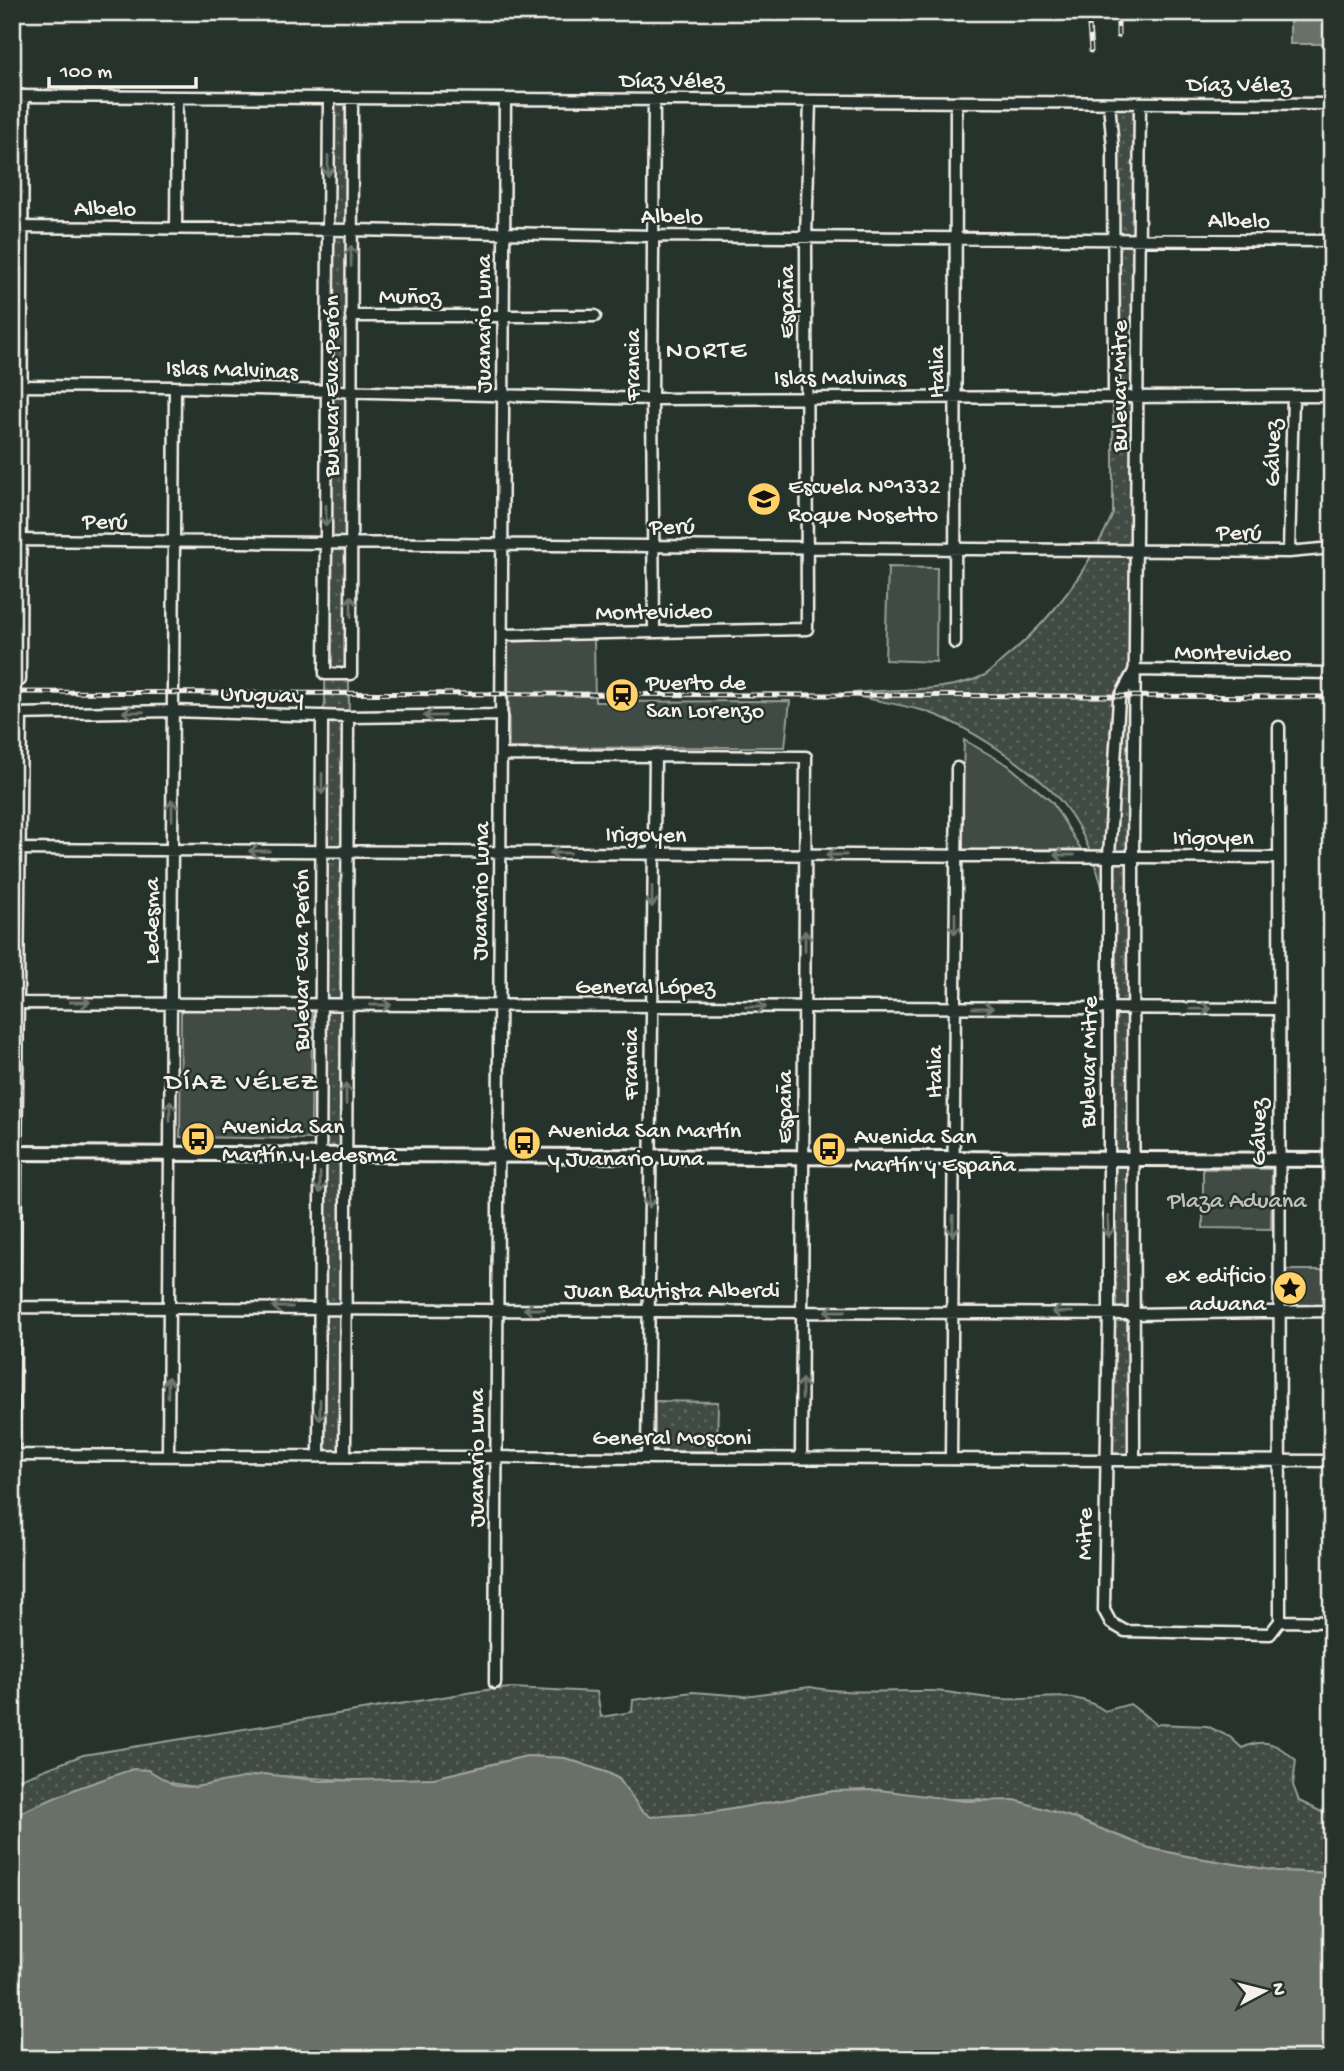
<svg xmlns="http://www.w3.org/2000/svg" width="1344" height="2071" font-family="'Gochi Hand',sans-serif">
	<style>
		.grass { fill: url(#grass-dots); stroke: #9a9e96; stroke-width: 2 }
		.green { fill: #414b45; stroke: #9a9e96; stroke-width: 2 }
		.water { fill: #676f68; stroke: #9fa39b; stroke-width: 2 }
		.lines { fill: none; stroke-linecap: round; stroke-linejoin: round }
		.minor-casing { stroke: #f4f1e8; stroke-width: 15 }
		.major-casing { stroke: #f4f1e8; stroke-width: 18 }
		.minor { stroke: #26332d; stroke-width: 10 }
		.major { stroke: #26332d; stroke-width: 12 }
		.rail-casing { stroke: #f4f1e8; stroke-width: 5 }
		.rail { stroke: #26332d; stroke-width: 2.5; stroke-dasharray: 8; stroke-linecap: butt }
		.oneway { stroke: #6e766e }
		.labels { text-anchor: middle; stroke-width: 5; stroke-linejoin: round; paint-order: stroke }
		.street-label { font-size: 24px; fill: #f4f1e8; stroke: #26332d }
		.poi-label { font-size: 24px; fill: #f4f1e8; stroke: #26332d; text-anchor: start }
		.park-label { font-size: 24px; fill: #bebfb7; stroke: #26332d }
		.neighbourhood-label { font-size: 26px; letter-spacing: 2px; fill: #f4f1e8; stroke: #26332d }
	</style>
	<defs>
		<pattern id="grass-dots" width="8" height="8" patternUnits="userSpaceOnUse" patternTransform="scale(1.75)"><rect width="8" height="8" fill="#414b45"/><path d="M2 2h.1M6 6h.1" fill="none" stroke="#5d6560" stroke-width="1.8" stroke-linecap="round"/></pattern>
	</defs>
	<rect width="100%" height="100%" fill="#26332d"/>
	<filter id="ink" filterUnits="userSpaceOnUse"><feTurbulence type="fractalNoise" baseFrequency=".0143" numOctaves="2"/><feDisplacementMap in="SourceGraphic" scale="14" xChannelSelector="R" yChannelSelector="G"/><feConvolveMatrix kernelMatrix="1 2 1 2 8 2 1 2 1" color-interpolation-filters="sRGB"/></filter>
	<g filter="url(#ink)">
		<path class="grass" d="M329,98H352L345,1456H319L322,716L325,704Z
			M1109,103H1140L1134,1459H1105L1109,918C1102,879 1088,836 1063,804C1038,771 961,721 921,710C897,704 872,700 847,694C891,687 944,695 985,675C992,671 999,663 1005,658C1053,619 1088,570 1113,514V237Z
			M655,1401L718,1402L717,1451H655Z
			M810,1687C853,1695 890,1690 933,1691C956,1692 979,1698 1002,1699C1040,1702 1071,1687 1105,1711L1130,1704L1156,1724L1207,1726L1230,1737L1242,1748C1266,1737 1277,1744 1296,1760L1293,1785L1299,1801L1332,1817V1873L1277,1871L1186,1856L1149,1848L1071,1817L980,1799H945L879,1790L834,1791L710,1813L651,1817L641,1810L619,1779L608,1773L565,1758L527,1756L434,1778L361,1781L282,1776L195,1787L118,1774L12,1816V1782L83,1755L486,1690L511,1688L597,1692L601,1717L632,1712L633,1700L693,1692L745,1696Z"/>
		<path class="green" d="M888,567L937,568L936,662L885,660Z
			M594,639L595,702L790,701L785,747L509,748L508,642Z
			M964,740L1008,765L1052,802L1081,849L961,850Z
			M181,1010L312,1011L311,1139L180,1137Z
			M1203,1169H1272L1271,1229L1203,1228Z
			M1283,1270H1332V1307H1283Z"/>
		<path class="water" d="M1290,12H1326V44H1290Z
			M527,1756L565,1758L608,1773L619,1779L641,1810L651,1817L710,1813L834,1791L879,1790L964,1801L1015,1800L1071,1817L1149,1848L1186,1856L1277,1871L1332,1873V2059H12V1816L78,1788L133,1769L148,1770L176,1786L195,1787L264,1774L321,1781L434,1778Z"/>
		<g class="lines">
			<g class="minor-casing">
				<path id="minor" d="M12,96L1332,104
					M329,98L325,674H351L352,98
					M1109,103L1113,148L1114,395
					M12,227L352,230L653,236L1332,241
					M176,228L177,97
					M351,316H595
					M12,386L175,387L652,399L1332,396
					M12,540L1289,552L1332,548
					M1289,552L1293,397
					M654,630L652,399L654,100
					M502,635L807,629L806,238L810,101
					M955,643L956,102
					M1134,670L1332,673
					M1133,673L1119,699L1109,856V1313L1104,1610L1111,1623L1125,1631L1270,1634L1280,1621
					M20,680L23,96
					M12,714L173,711L348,717L502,715
					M1279,727L1280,1621
					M502,755L806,757L801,1457
					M12,849L1279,858
					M12,1003L1278,1009
					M12,1307L1132,1314L1332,1311
					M12,1455L1332,1461
					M13,1455L21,714
					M168,1455L175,387
					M319,1456L322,716
					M345,1456L348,717
					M647,1458L655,755
					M951,1459L957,768
					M1134,1459L1133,856L1140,103
					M1280,1621L1332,1622
					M495,1683L505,99"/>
			</g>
			<g class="major-casing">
				<path id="major" d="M12,1153L1332,1160"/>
			</g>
			<use href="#minor" class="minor"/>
			<use href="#major" class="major"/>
			<g class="rail-casing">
				<path id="rail" d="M1088,12L1091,51
					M1118,36V12
					M12,692L1332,697"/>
			</g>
			<use href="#rail" class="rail"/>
		</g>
		<defs><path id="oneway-shaft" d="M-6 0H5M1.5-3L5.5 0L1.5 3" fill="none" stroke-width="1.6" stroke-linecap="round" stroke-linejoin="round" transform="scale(1.75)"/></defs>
		<g class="oneway">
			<use href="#oneway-shaft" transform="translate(328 166) rotate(90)"/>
			<use href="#oneway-shaft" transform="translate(351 256) rotate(-90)"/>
			<use href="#oneway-shaft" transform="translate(326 516) rotate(90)"/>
			<use href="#oneway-shaft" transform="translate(351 606) rotate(-90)"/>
			<use href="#oneway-shaft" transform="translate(133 712) rotate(179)"/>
			<use href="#oneway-shaft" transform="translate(434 716) rotate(179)"/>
			<use href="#oneway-shaft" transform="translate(322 784) rotate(90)"/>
			<use href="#oneway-shaft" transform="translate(172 810) rotate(-90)"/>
			<use href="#oneway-shaft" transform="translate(259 851) rotate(180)"/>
			<use href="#oneway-shaft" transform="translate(560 853) rotate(-180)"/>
			<use href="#oneway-shaft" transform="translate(836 855) rotate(-180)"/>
			<use href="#oneway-shaft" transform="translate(1064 855) rotate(180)"/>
			<use href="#oneway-shaft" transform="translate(652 897) rotate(90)"/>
			<use href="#oneway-shaft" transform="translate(955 924) rotate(90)"/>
			<use href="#oneway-shaft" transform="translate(805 941) rotate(-90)"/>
			<use href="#oneway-shaft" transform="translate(80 1002)"/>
			<use href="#oneway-shaft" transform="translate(381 1005)"/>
			<use href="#oneway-shaft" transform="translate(756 1007)"/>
			<use href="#oneway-shaft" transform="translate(983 1008)"/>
			<use href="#oneway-shaft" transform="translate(1201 1009) rotate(-1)"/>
			<use href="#oneway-shaft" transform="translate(346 1094) rotate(-90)"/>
			<use href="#oneway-shaft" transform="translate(170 1111) rotate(-90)"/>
			<use href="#oneway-shaft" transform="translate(320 1183) rotate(90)"/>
			<use href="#oneway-shaft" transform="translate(649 1198) rotate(91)"/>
			<use href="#oneway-shaft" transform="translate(953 1226) rotate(91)"/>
			<use href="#oneway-shaft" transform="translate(1108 1227) rotate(89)"/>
			<use href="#oneway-shaft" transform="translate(282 1307) rotate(180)"/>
			<use href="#oneway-shaft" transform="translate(534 1309) rotate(-180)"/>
			<use href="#oneway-shaft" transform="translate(835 1311) rotate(-180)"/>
			<use href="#oneway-shaft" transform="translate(1062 1312) rotate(-179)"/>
			<use href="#oneway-shaft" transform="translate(168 1387) rotate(-90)"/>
			<use href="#oneway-shaft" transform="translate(802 1389) rotate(-90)"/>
			<use href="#oneway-shaft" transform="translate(320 1410) rotate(90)"/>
		</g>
	</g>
	<defs>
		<g id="school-disc" transform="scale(1.75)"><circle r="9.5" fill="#ffd166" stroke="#26332d"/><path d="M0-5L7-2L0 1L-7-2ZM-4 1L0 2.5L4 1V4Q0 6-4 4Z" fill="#111"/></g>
		<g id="station-disc" transform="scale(1.75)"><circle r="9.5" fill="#ffd166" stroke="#26332d"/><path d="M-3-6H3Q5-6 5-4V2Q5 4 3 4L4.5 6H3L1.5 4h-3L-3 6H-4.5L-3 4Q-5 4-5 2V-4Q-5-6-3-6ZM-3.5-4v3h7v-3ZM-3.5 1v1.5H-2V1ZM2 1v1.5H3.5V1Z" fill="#111"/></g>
		<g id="bus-disc" transform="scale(1.75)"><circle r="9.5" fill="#ffd166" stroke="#26332d"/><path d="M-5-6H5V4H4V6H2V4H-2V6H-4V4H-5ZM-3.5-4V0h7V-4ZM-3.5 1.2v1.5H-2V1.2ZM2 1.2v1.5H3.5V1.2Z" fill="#111"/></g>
		<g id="sight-disc" transform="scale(1.75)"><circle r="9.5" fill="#ffd166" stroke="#26332d"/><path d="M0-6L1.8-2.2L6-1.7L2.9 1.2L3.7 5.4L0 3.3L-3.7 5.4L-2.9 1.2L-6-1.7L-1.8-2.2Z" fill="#111"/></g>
	</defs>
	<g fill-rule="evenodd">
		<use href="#school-disc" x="764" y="499"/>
		<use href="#station-disc" x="622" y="695"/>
		<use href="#bus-disc" x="198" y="1139"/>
		<use href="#bus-disc" x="524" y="1143"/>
		<use href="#bus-disc" x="829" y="1149"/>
		<use href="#sight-disc" x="1290" y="1288"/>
	</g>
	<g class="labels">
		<g class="street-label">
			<text x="672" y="87">Díaz Vélez</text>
			<text x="1239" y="91">Díaz Vélez</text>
			<text x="105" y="215">Albelo</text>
			<text transform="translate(672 215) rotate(1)" y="8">Albelo</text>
			<text transform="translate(1239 219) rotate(1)" y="8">Albelo</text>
			<text x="410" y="303">Muñoz</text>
			<text transform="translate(785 302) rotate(-90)" y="8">España</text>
			<text transform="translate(482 324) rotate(-90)" y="8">Juanario Luna</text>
			<text transform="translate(631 365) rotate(-90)" y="8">Francia</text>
			<text transform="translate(232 368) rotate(2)" y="8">Islas Malvinas</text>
			<text transform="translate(935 372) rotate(-90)" y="8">Italia</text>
			<text x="840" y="384">Islas Malvinas</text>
			<text transform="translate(330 386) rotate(-90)" y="8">Bulevar Eva Perón</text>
			<text transform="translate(1118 386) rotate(-90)" y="8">Bulevar Mitre</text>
			<text transform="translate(1271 453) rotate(-89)" y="8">Gálvez</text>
			<text transform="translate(105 520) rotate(1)" y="8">Perú</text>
			<text x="672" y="533">Perú</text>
			<text transform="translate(1239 531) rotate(1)" y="8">Perú</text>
			<text transform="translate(654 610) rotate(-1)" y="8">Montevideo</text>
			<text transform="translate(1233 651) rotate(1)" y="8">Montevideo</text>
			<text transform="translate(262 693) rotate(2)" y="8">Uruguay</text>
			<text transform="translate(646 833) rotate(1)" y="8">Irigoyen</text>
			<text x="1213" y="844">Irigoyen</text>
			<text transform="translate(479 891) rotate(-89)" y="8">Juanario Luna</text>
			<text transform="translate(150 921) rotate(-90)" y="8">Ledesma</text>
			<text transform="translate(300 960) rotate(-90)" y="8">Bulevar Eva Perón</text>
			<text x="645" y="993">General López</text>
			<text transform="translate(1087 1062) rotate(-89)" y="8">Bulevar Mitre</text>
			<text transform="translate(629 1064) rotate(-90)" y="8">Francia</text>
			<text transform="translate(933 1072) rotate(-90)" y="8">Italia</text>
			<text transform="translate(783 1107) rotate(-90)" y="8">España</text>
			<text transform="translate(1257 1132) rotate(-90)" y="8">Gálvez</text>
			<text x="672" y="1297">Juan Bautista Alberdi</text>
			<text x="672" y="1444">General Mosconi</text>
			<text transform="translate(475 1458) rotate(-90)" y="8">Juanario Luna</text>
			<text transform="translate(1083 1534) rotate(-90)" y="8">Mitre</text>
		</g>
		<g class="poi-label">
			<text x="788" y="493">Escuela N°1332<tspan x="788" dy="28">Roque Nosetto</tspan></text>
			<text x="646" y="689">Puerto de<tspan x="646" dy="28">San Lorenzo</tspan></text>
			<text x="222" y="1133">Avenida San<tspan x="222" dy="28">Martín y Ledesma</tspan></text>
			<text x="548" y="1137">Avenida San Martín<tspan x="548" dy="28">y Juanario Luna</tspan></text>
			<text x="854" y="1143">Avenida San<tspan x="854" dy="28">Martín y España</tspan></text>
			<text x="1266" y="1282" text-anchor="end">ex edificio<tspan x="1266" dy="28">aduana</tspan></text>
		</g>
		<g class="park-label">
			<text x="1237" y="1207">Plaza Aduana</text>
		</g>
		<g class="neighbourhood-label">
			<text x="707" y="357">NORTE</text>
			<text x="242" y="1089">DÍAZ VÉLEZ</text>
		</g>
	</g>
	<rect width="1344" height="2071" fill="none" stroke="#26332d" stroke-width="42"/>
	<rect x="21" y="21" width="1302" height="2029" fill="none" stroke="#f4f1e8" stroke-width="2.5" filter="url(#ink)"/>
	<g transform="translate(1264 1991) rotate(83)" stroke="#26332d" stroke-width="5" paint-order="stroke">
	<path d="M0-5L12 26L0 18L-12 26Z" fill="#f4f1e8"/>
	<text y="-10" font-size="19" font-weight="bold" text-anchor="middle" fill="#f4f1e8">N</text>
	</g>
	<path d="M49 77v10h147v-10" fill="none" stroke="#f4f1e8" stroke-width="3.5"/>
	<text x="60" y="77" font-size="21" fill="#f4f1e8" stroke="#26332d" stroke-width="5" paint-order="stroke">100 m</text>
</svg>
